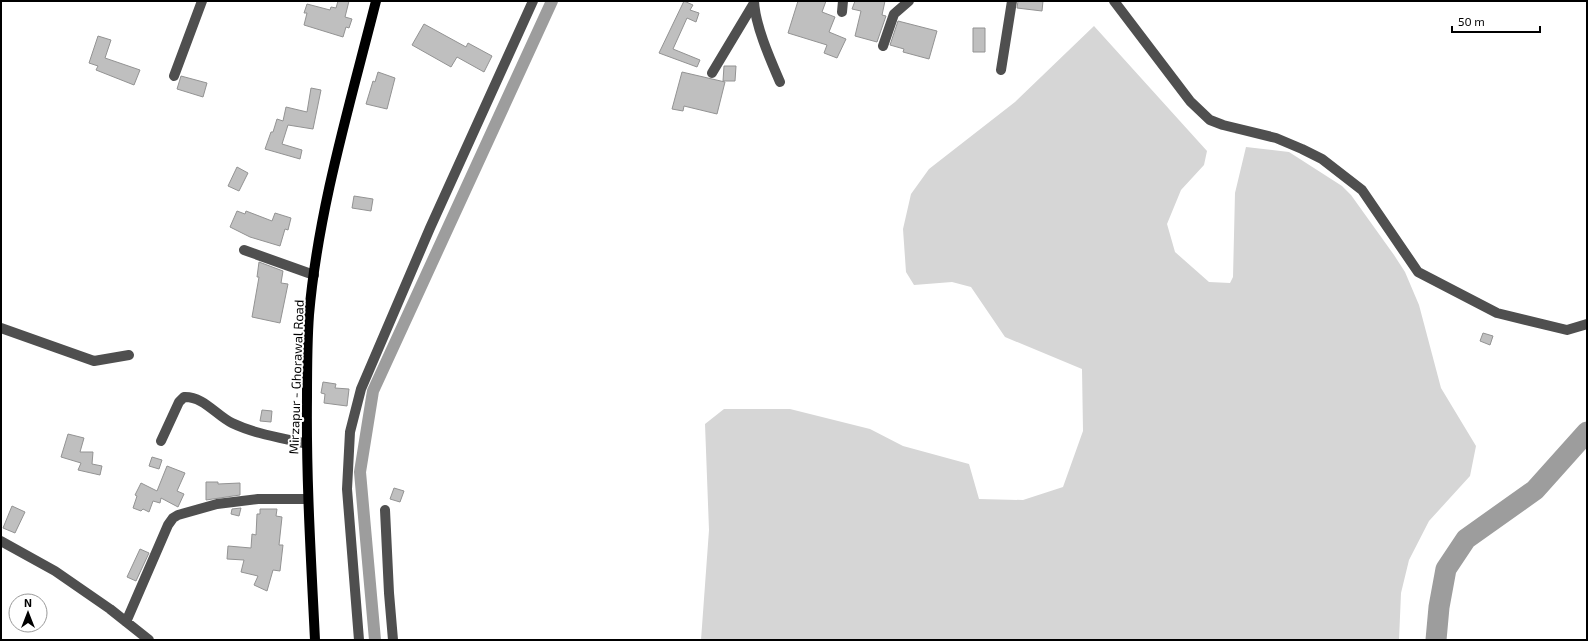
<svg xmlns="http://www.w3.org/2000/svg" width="1588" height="641" font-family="'Exo 2',sans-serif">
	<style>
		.green { fill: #d6d6d6 }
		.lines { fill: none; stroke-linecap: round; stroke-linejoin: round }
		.canal { stroke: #9d9d9d; stroke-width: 12 }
		.river { stroke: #9d9d9d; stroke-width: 21 }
		.building { fill: #bfbfbf; stroke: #939393 }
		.minor { stroke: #4f4f4f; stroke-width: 10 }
		.major { stroke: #000; stroke-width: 10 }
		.labels { text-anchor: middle; stroke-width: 4; stroke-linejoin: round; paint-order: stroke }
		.street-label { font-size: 13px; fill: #000; stroke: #fff }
	</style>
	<rect width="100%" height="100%" fill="#fff"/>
	<path class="green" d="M1094,26L1207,151L1204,165L1181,190L1167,224L1175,252L1209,282L1230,283L1233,277L1235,193L1246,147L1289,152L1342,186L1351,195L1394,255L1405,272L1419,305L1441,388L1476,446L1470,476L1429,521L1409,560L1401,593L1399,640H701L709,530L705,424L724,409H790L870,429L903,446L969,464L979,499L1023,500L1063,487L1083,431L1082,369L1005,337L971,287L952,282L914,285L906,272L903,229L911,194L929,169L1015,102Z"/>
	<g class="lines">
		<path class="canal" d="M375,640L360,472L373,391L552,1"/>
		<path class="river" d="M1436,640L1439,607L1446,569L1466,539L1535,490L1587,432"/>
	</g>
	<path class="building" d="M338,1H349L345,17L352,19L349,28L346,27L343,37L304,25L307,13H304L307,4L330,10L331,7L336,8Z
		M684,1L693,5L690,10L699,13L696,22L687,18L673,49L700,60L697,67L659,53Z
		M798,1H826L822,12L835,17L829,32L846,39L837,58L824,53L827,45L788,33Z
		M855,1H885L882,15L886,16L877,42L855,36L861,11L852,9Z
		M1018,1H1043L1042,11L1017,8Z
		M898,21L937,31L929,59L903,52L904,49L890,45Z
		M424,24L466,47L468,43L492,56L484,72L457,57L451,67L412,45Z
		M973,28H985V52H973Z
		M98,36L111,40L105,58L140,70L134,85L96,70L98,66L89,63Z
		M724,66H736L735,81H723Z
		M378,72L395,78L387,109L366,104L373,81L375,82Z
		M682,72L725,82L717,114L684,106L683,111L672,109Z
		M181,76L207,83L203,97L177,89Z
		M311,88L321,90L313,129L288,125L282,144L302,150L300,159L265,149L271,132H273L277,119L283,121L286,107L307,112Z
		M237,167L248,173L239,191L228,186Z
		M354,196L373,199L371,211L352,208Z
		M237,211L245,214L246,211L272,221L275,213L291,218L288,230L285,229L280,246L250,237L230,227Z
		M259,262L283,271L281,283L288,284L280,323L252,317L259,277H257Z
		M1483,333L1493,336L1490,345L1480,341Z
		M323,382L336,384L335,388L349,389L347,406L324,403L325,394L321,393Z
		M262,410L272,411L271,422L260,421Z
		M68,434L84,438L80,452H93L92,464L102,466L100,475L78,470L81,463L61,457Z
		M152,457L162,460L159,469L149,466Z
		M167,466L185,473L177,491L184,494L178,507L161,498L160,503L153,501L149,512L143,509L141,511L133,508L137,496L135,495L141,483L157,491Z
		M206,482H218V484L240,483V495L206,500Z
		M394,488L404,491L400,502L390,499Z
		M12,506L25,512L15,533L3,528Z
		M241,508L239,516L231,514L232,509Z
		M260,509H277L276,516L282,517L279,545H283L280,571L273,570L267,591L254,585L258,576L241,572L244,560L227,559L228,546L251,548L252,534L256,535L257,514H260Z
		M140,549L149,553L136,581L127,577Z"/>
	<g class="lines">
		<path class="minor" d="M754,1C755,25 770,59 780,82
			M1114,1L1190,101L1210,120L1223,125L1276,138L1302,149L1322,159L1362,190L1418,272L1497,313L1567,330L1587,324
			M842,12L843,1
			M883,46L894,14L909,1
			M1001,70L1012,1
			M712,73L754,3
			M174,76L202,1
			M244,250L314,275
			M1,328L94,361L129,355
			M161,441L179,402L184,397C203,396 216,415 232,423C255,434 282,438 307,444
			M385,510L389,593L393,640
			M1,541L55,571L110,609L149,640
			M126,622L168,525L173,518L178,515L217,504L258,499H308
			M359,640L347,489L350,432L361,389L430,228L533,1"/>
		<path class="major" d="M315,640C311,559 306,478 307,397C307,370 307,342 309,315C318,210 350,104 376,1"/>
	</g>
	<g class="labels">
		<g class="street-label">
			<text transform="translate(296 377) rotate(-88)" y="5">Mirzapur - Ghorawal Road</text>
		</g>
	</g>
	<rect width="1588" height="641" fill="none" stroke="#000000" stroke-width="4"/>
	<g transform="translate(28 613)"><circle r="19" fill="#ffffff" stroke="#999999"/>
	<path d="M0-3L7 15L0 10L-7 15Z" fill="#000000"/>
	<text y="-6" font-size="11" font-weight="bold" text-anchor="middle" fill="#000000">N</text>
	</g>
	<path d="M1452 26v6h88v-6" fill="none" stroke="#000000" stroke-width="2"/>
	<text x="1458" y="26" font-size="12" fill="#000000" stroke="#ffffff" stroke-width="3" paint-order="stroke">50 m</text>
</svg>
